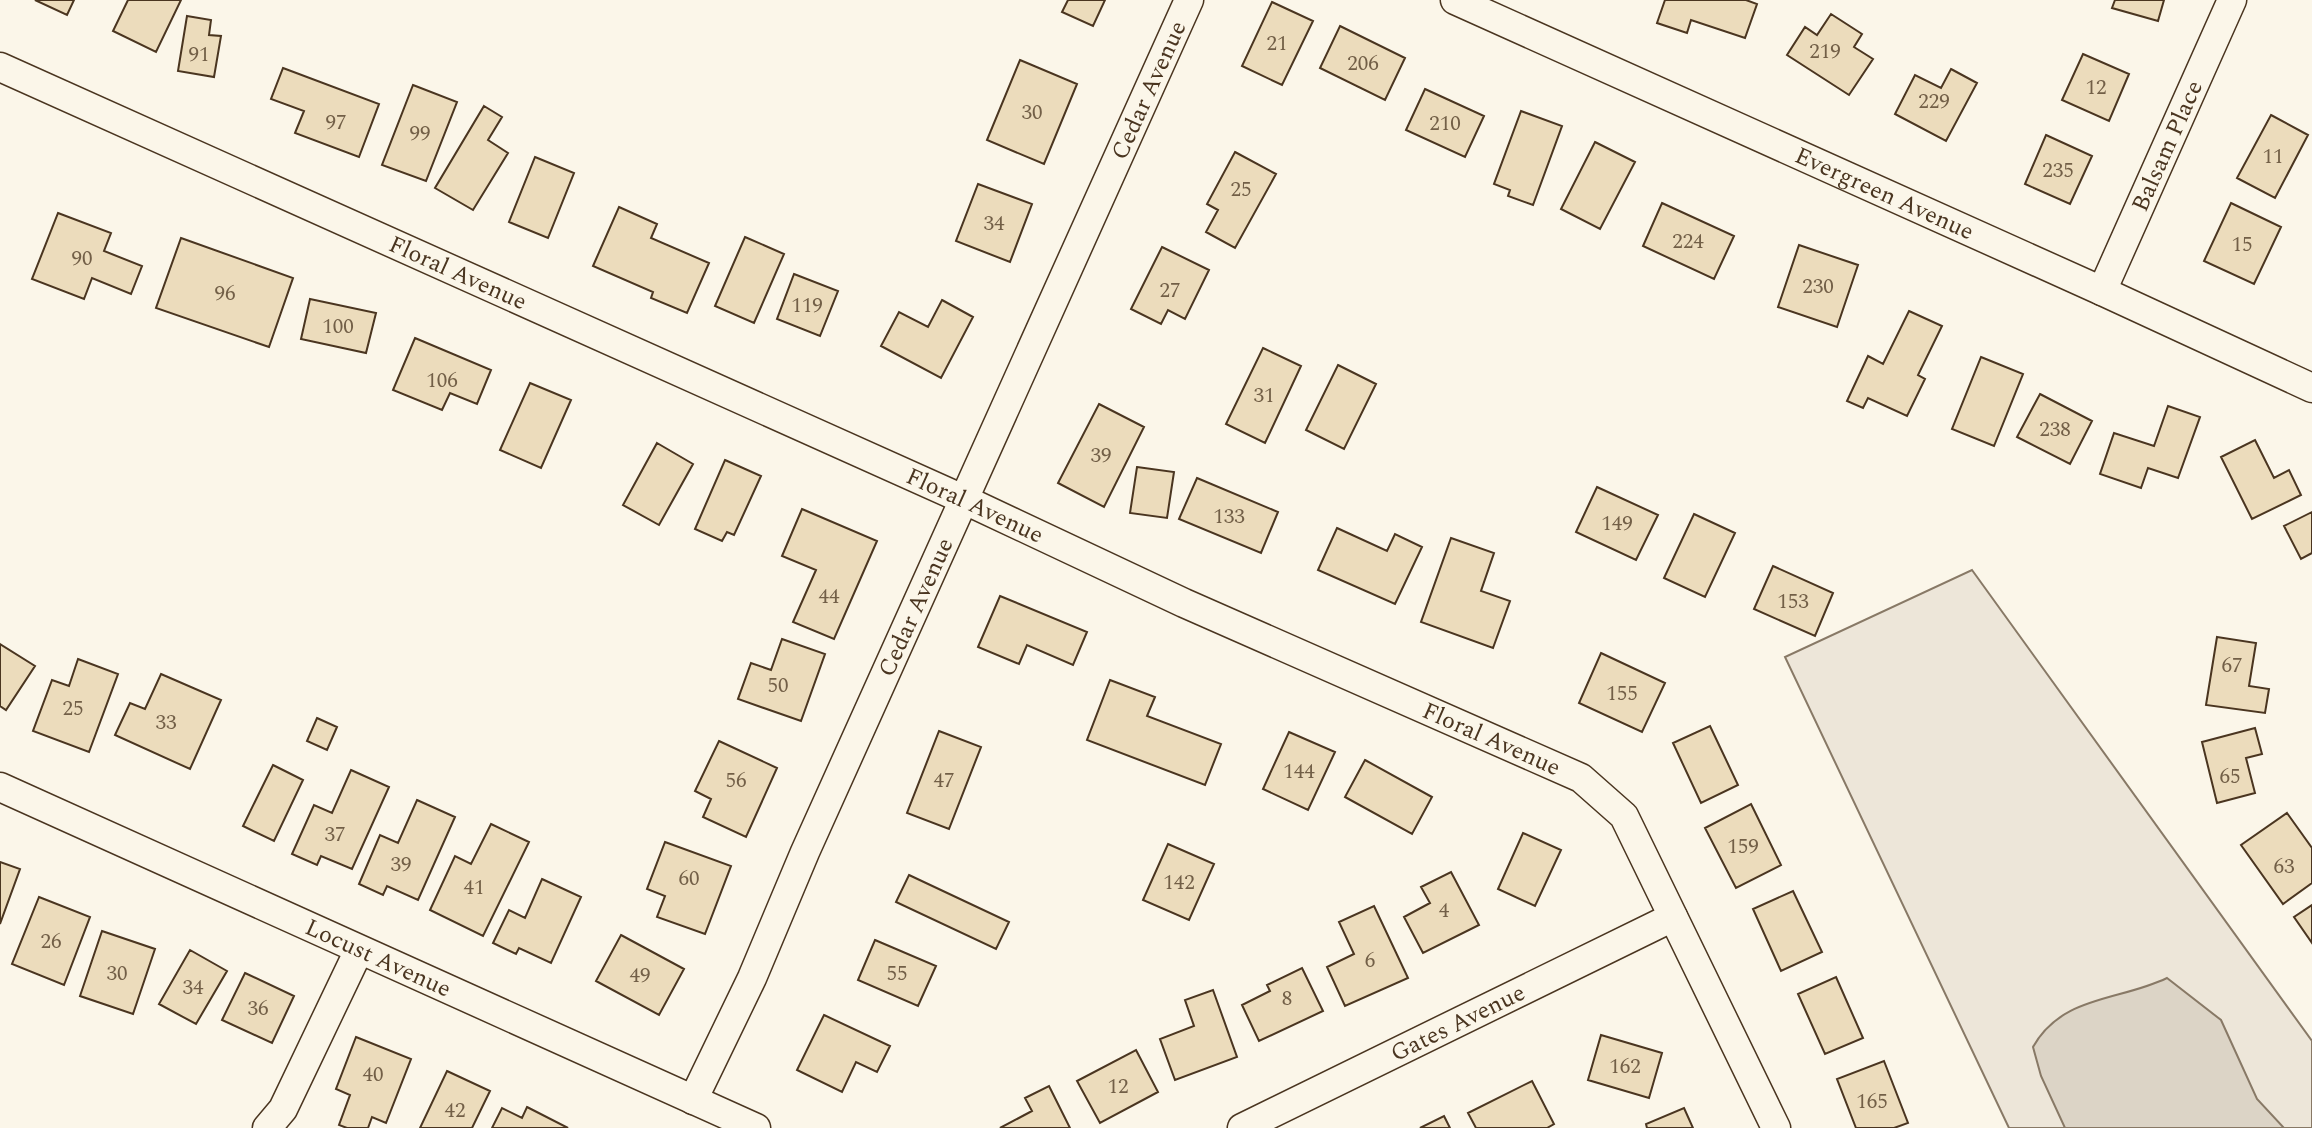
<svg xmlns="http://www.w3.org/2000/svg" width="2312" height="1128" font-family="Spectral,serif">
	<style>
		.green { fill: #ede6d9; stroke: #887966; stroke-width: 2 }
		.water { fill: #dcd4c6; stroke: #887966; stroke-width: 2 }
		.building { fill: #ecdcbc; stroke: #4a3520; stroke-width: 2 }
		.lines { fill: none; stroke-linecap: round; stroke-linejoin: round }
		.street-casing { stroke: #4a3520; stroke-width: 31 }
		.street { stroke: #fbf6e9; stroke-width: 28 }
		.labels { text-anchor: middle; stroke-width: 5; stroke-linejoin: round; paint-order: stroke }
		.number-label { font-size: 21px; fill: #725f47 }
		.street-label { font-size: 24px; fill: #4a3520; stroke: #fbf6e9 }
	</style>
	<rect width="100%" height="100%" fill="#fbf6e9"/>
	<path class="green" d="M1972,570L2312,1041V1128H2009L1785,657Z"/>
	<path class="water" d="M2167,978L2221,1020L2257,1099L2284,1128H2065L2041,1076L2033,1047C2062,995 2120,1001 2167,978Z"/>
	<path class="building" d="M35,0H74L67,15Z
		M128,0H181L156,52L113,31Z
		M1068,0H1105L1093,26L1062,12Z
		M1665,0H1746L1757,4L1745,38L1691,20L1687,33L1657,23Z
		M2115,0H2164L2158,21L2112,8Z
		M1272,2L1313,21L1282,85L1242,66Z
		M1831,14L1862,34L1854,47L1873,59L1849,95L1787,55L1805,27L1817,35Z
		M187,16L211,20L209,35L221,36L214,77L178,71Z
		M1340,26L1405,58L1385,100L1320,68Z
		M2083,54L2129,74L2109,121L2062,100Z
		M1020,60L1077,84L1044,164L987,140Z
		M283,68L379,104L359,157L295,133L304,111L271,99Z
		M1951,69L1977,83L1946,141L1895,114L1915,75L1941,88Z
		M413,85L457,102L426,181L382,165Z
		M1425,89L1484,116L1465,157L1406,130Z
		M484,106L502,117L488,140L508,153L473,210L435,188Z
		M1521,111L1562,126L1533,205L1508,196L1510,190L1494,184Z
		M2271,115L2308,135L2275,198L2237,178Z
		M2046,135L2092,156L2070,204L2025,184Z
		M1595,142L1635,162L1600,229L1561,209Z
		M1235,152L1276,174L1235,248L1206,232L1218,210L1207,204Z
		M535,157L574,173L548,238L509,222Z
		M978,184L1032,204L1010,262L956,241Z
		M1662,203L1734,236L1714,279L1643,246Z
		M2231,203L2281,227L2254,284L2204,261Z
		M619,207L657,224L651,238L709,263L687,313L651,298L653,292L593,266Z
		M58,213L111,233L104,251L142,266L131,294L92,278L84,299L32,279Z
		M745,237L784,254L754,323L715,306Z
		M181,238L293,278L269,347L156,308Z
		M1799,245L1858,265L1837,327L1778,307Z
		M1162,247L1209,270L1185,319L1168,310L1161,324L1131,309Z
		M794,274L838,291L820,336L777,319Z
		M310,299L376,313L366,353L301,339Z
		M942,300L973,317L941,378L881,346L899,312L928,327Z
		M1909,311L1942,326L1918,375L1925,379L1907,416L1868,398L1863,408L1847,401L1868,356L1883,364Z
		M415,338L491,370L477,404L450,393L442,410L393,390Z
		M1263,348L1301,366L1265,443L1226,424Z
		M1981,357L2023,374L1994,446L1952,429Z
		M1338,365L1376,384L1344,449L1306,430Z
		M530,383L571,400L541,468L500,450Z
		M2040,394L2092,421L2070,464L2017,437Z
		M1099,404L1144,427L1104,507L1058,483Z
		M2168,406L2200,417L2178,478L2148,468L2141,488L2100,474L2114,433L2154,446Z
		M2255,440L2274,478L2289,470L2301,495L2252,519L2221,457Z
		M657,443L693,464L659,525L623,505Z
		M725,460L761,476L734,535L727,532L722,541L695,529Z
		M1137,467L1174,472L1167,518L1130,513Z
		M1197,478L1278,512L1261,553L1179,519Z
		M1597,487L1658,515L1636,560L1576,532Z
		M802,509L877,541L834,639L793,622L816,570L782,556Z
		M2312,512V553L2301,559L2284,526Z
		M1694,514L1735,533L1705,597L1664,578Z
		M1337,528L1387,551L1395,534L1422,547L1395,604L1318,570Z
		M1451,538L1494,553L1481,591L1510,601L1493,648L1421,622Z
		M1773,566L1833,593L1815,636L1754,609Z
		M1000,596L1087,632L1073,665L1027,645L1019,664L978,647Z
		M2217,637L2256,643L2249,686L2269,689L2265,713L2206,705Z
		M782,639L825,654L801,721L738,699L751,663L771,670Z
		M0,644L35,666L6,710L0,706Z
		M1601,653L1665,683L1642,732L1579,703Z
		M78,659L118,674L89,752L33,731L52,680L69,686Z
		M161,674L221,700L190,769L115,735L130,703L145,709Z
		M1110,680L1155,697L1147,716L1221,744L1205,785L1087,740Z
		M317,718L337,727L327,750L307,741Z
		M1710,726L1738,785L1701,803L1673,743Z
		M2255,728L2262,754L2246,758L2255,793L2217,803L2202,742Z
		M939,731L981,747L949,829L907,813Z
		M1289,732L1335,752L1308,810L1263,789Z
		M719,741L777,768L746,837L703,817L711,799L695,791Z
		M1365,760L1432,797L1412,834L1345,797Z
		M273,765L303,780L274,841L243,826Z
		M351,770L389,787L352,869L321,856L317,865L292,854L314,805L332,813Z
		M417,800L455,817L418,900L387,886L383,895L359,884L380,835L398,843Z
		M1751,804L1781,865L1736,888L1705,828Z
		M2287,813L2312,848V883L2283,904L2241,845Z
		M491,824L529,842L483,936L430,910L455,856L471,864Z
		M1523,833L1561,850L1535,906L1498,889Z
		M665,842L731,866L705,934L657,917L665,896L647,889Z
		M1168,844L1214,864L1189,920L1143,900Z
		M0,862L20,869L0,924Z
		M1451,872L1479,925L1423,953L1404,917L1430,903L1421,887Z
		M909,875L1009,922L996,949L896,902Z
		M542,879L581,897L551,963L519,948L516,954L493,943L509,910L525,918Z
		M1793,891L1822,952L1781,971L1753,909Z
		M39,897L90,917L64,985L12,964Z
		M2312,905V943L2294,917Z
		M1374,906L1408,978L1345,1006L1327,967L1354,954L1339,922Z
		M102,931L155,949L133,1014L80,996Z
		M621,935L684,969L659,1015L596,981Z
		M875,940L936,966L918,1006L858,980Z
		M190,950L227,971L196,1024L159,1004Z
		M1302,968L1323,1011L1259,1041L1242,1005L1270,991L1267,985Z
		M245,973L294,996L272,1043L222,1020Z
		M1836,977L1863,1038L1825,1054L1798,994Z
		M1213,990L1237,1057L1175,1080L1160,1039L1194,1026L1185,1000Z
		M824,1015L890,1046L877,1072L856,1062L842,1092L797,1070Z
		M1601,1035L1662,1053L1649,1098L1588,1080Z
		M356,1037L411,1059L386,1123L372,1117L368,1128H347L339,1125L350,1095L336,1089Z
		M1136,1050L1158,1092L1100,1123L1077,1081Z
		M1884,1061L1908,1123L1894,1128H1856L1837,1079Z
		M447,1071L490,1091L472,1128H420Z
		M1532,1081L1554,1124L1547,1128H1476L1468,1113Z
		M1049,1086L1070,1128H1000L1032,1111L1025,1098Z
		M527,1107L568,1128H492L502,1108L522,1118Z
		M1684,1108L1693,1128H1647L1646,1124Z
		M1444,1116L1450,1128H1420Z"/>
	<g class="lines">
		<g class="street-casing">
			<g id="street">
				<path id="s1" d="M1455,0L2102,291L2312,388"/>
				<path id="s2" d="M0,67L965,500L1184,603L1581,778L1624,816L1776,1128"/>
				<path id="s3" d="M2102,291L2232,0"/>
				<path id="s4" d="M0,787L756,1128"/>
				<path id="s5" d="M693,1100L752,978L805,852L1189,0"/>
				<path d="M267,1128L283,1109L359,950"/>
				<path id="s6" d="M1242,1128L1673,917"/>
			</g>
		</g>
		<use href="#street" class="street"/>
	</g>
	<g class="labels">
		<g class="number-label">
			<text x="1277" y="50">21</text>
			<text x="1825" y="58">219</text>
			<text x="199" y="61">91</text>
			<text x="1363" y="70">206</text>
			<text x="2096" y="94">12</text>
			<text x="1934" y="108">229</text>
			<text x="1032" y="119">30</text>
			<text x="336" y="129">97</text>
			<text x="1445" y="130">210</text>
			<text x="420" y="140">99</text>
			<text x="2273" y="163">11</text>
			<text x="2058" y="177">235</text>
			<text x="1241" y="196">25</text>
			<text x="994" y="230">34</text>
			<text x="1688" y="248">224</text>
			<text x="2242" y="251">15</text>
			<text x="82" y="265">90</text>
			<text x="1818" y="293">230</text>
			<text x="1170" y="297">27</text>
			<text x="225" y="300">96</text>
			<text x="807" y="312">119</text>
			<text x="338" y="333">100</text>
			<text x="442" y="387">106</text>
			<text x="1264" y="402">31</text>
			<text x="2055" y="436">238</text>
			<text x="1101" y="462">39</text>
			<text x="1229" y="523">133</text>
			<text x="1617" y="530">149</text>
			<text x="829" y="603">44</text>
			<text x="1793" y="608">153</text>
			<text x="2232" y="672">67</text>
			<text x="778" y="692">50</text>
			<text x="1622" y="700">155</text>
			<text x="73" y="715">25</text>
			<text x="166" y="729">33</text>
			<text x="1299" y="778">144</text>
			<text x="2230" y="783">65</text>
			<text x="736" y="787">56</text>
			<text x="944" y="787">47</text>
			<text x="335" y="841">37</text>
			<text x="1743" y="853">159</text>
			<text x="401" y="871">39</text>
			<text x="2284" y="873">63</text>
			<text x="689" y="885">60</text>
			<text x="1179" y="889">142</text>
			<text x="474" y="894">41</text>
			<text x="1444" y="917">4</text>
			<text x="51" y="948">26</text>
			<text x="1370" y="967">6</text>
			<text x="117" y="980">30</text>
			<text x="897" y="980">55</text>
			<text x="640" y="982">49</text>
			<text x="193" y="994">34</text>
			<text x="1287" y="1005">8</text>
			<text x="258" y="1015">36</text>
			<text x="1625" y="1073">162</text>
			<text x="373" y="1081">40</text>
			<text x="1118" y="1093">12</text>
			<text x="1872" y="1108">165</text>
			<text x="455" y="1117">42</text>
		</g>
		<g class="street-label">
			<text dy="8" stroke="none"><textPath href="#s5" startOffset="1108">Cedar Avenue</textPath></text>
			<text dy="8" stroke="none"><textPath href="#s3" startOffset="159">Balsam Place</textPath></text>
			<text dy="8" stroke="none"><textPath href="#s1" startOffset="471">Evergreen Avenue</textPath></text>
			<text dy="8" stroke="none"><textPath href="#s2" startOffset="502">Floral Avenue</textPath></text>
			<text dy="8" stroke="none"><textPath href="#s2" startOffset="1069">Floral Avenue</textPath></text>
			<text dy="8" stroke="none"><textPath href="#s5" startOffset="541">Cedar Avenue</textPath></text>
			<text dy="8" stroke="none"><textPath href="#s2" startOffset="1636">Floral Avenue</textPath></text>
			<text dy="8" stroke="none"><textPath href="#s4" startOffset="415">Locust Avenue</textPath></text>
			<text dy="8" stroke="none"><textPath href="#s6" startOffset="240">Gates Avenue</textPath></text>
		</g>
	</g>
</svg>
